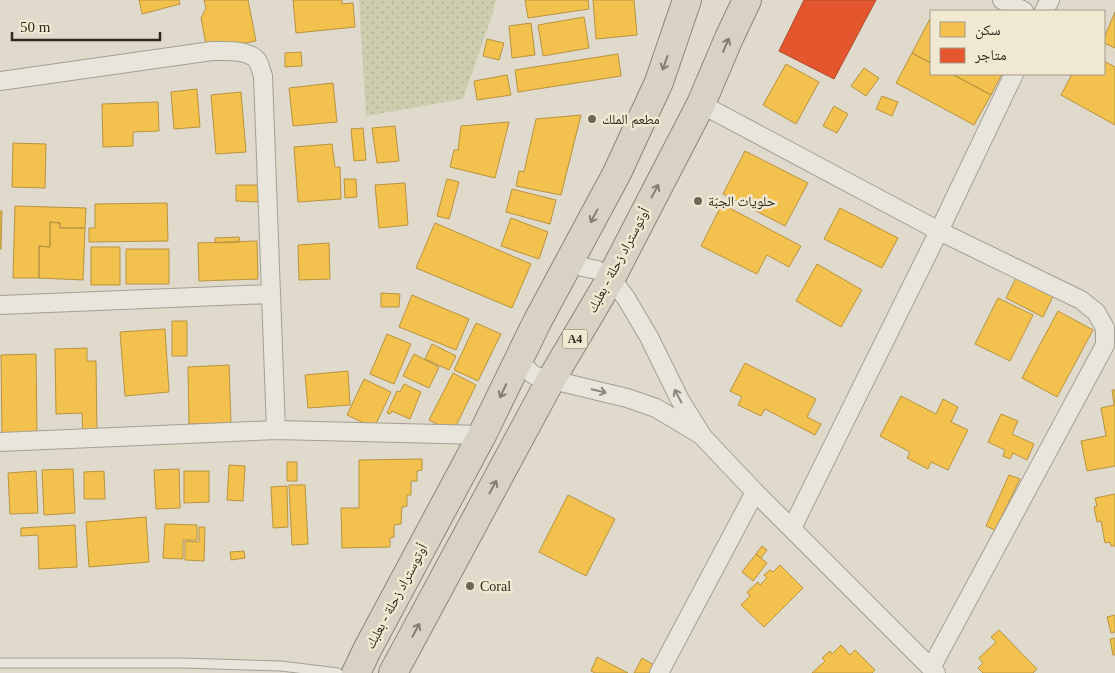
<svg xmlns="http://www.w3.org/2000/svg" width="1115" height="673" font-family="'Times New Roman','Noto Naskh Arabic',serif">
	<style>
		.park { fill: url(#park-dots) }
		.homes { fill: #f2c14e; stroke: #b89340 }
		.shops { fill: #e4572e; stroke: #ae4929 }
		.lines { fill: none; stroke-linecap: round; stroke-linejoin: round }
		.service-casing { stroke: #a49f94; stroke-width: 11 }
		.minor-casing { stroke: #a49f94; stroke-width: 20 }
		.trunk-casing { stroke: #8a857b; stroke-width: 30 }
		.service { stroke: #e8e5dc; stroke-width: 9 }
		.minor { stroke: #e8e5dc; stroke-width: 18 }
		.trunk { stroke: #d8d2c5; stroke-width: 28 }
		.oneway { stroke: #847d72 }
		.oneway2 { stroke: #8c867d }
		.poi-dot { fill: #6e665b; stroke: #f0e8d1; stroke-width: 2 }
		.labels { text-anchor: middle; stroke-width: 5; stroke-linejoin: round; paint-order: stroke }
		.shield { fill: #f0e8d1; stroke: #6a6254; stroke-width: 1 }
		.shield-label { font-size: 12px; font-weight: bold; fill: #31281e }
		.poi-label { font-size: 14px; fill: #31281e; stroke: #f0e8d1; text-anchor: start }
		.street-label { font-size: 14px; fill: #31281e; stroke: #f0e8d1 }
	</style>
	<defs>
		<pattern id="park-dots" width="8" height="8" patternUnits="userSpaceOnUse" patternTransform="scale(1.25)"><rect width="8" height="8" fill="#ccceaf"/><path d="M2 2h.1M6 6h.1" fill="none" stroke="#b0b196" stroke-width="1.8" stroke-linecap="round"/></pattern>
	</defs>
	<rect width="100%" height="100%" fill="#dfdacb"/>
	<path class="park" d="M359,0H496L491,18L463,99L366,116Z"/>
	<path class="homes" d="M139,0H179L180,4L142,14Z
		M204,0H248L256,41L207,50L201,18L206,8Z
		M293,0H342V4L353,3L355,27L296,33Z
		M525,0H588L589,9L528,18Z
		M593,0H634L637,35L596,39Z
		M1115,12V48L1104,43V38Z
		M584,17L589,48L543,56L538,25Z
		M931,17V63L912,53Z
		M531,23L535,55L512,58L509,26Z
		M487,39L504,43L499,60L483,56Z
		M301,52L302,66L285,67V53Z
		M912,53L931,63V74H952L991,95L974,125L896,83Z
		M618,54L621,76L518,92L515,70Z
		M1104,61L1115,67V125L1061,95L1072,74H1104Z
		M786,64L819,82L796,124L763,105Z
		M864,68L879,78L866,96L851,86Z
		M952,74H1002L991,95Z
		M507,75L511,95L477,100L474,81Z
		M333,83L337,122L293,126L289,88Z
		M197,89L200,127L174,129L171,92Z
		M241,92L246,152L216,154L211,95Z
		M882,96L898,102L892,116L876,109Z
		M158,102L159,131L133,132V146L103,147L102,104Z
		M834,106L848,114L837,133L823,126Z
		M581,115L561,195L516,186L519,171L524,172L536,119Z
		M509,122L495,178L450,167L454,150H458L461,126Z
		M395,126L399,161L377,163L372,128Z
		M363,128L366,160L354,161L351,129Z
		M13,143L46,144L45,188L12,187Z
		M332,144L335,167H340L341,199L298,202L294,147Z
		M745,151L808,183L785,226L723,194Z
		M344,179H356L357,197L345,198Z
		M447,179L459,182L449,219L437,216Z
		M405,183L408,225L379,228L375,185Z
		M236,185H259L258,202L236,201Z
		M512,189L556,200L550,224L506,212Z
		M167,203L168,241L89,242V228H95V204Z
		M722,204L801,246L789,267L767,255L757,274L701,246Z
		M15,206L86,208L85,228H60V223L50,222V247L39,246V278H13Z
		M840,208L898,238L882,268L824,239Z
		M0,211H2L1,249H0Z
		M511,218L548,232L539,259L501,246Z
		M50,222L60,223V228H85L83,280L39,278V246L50,247Z
		M435,223L531,264L512,308L416,268Z
		M239,237L240,242L215,243V238Z
		M257,241L258,279L199,281L198,243Z
		M329,243L330,279L299,280L298,245Z
		M91,247H120V285H91Z
		M126,249H169V284H126Z
		M817,264L862,290L841,327L796,301Z
		M1018,274L1055,292L1043,317L1006,298Z
		M381,293L400,294L399,307H381Z
		M412,295L469,319L456,350L399,327Z
		M998,298L1033,315L1010,361L975,344Z
		M1058,311L1093,330L1057,397L1022,378Z
		M172,321H187V356H172Z
		M476,323L501,334L478,381L454,370Z
		M165,329L169,392L125,396L120,332Z
		M387,334L411,344L394,384L370,374Z
		M432,344L456,356L449,370L425,359Z
		M87,348V361H96L97,437L83,438L82,413L56,414L55,349Z
		M36,354L37,435L2,436L1,355Z
		M414,354L439,367L429,388L403,376Z
		M745,363L816,399L807,417L821,424L815,435L765,409L761,416L738,405L742,397L730,391Z
		M229,365L231,423L189,424L188,367Z
		M348,371L350,405L308,408L305,375Z
		M453,373L476,385L453,432L429,420Z
		M364,379L391,392L374,428L347,415Z
		M404,384L421,392L410,419L392,411L390,414L387,413L397,391L400,392Z
		M1112,390H1115V466L1087,471L1081,441L1106,436L1101,408L1114,405Z
		M901,396L936,414L943,399L958,407L951,422L968,430L948,470L931,462L928,469L907,458L910,452L880,436Z
		M1001,414L1018,421L1012,434L1034,444L1027,460L1013,453L1010,459L1003,456L1005,450L988,442Z
		M422,459V470L417,471V481H411V495H407V506L402,507L401,524L394,525V537L390,538V547L342,548L341,508H359V460Z
		M287,462H297V481H287Z
		M229,465L245,466L243,501L227,500Z
		M73,469L75,513L44,515L42,470Z
		M179,469L180,508L156,509L154,470Z
		M36,471L38,513L10,514L8,473Z
		M104,471L105,499H84V472Z
		M184,471H209V502L184,503Z
		M1009,475L1020,479L995,530L986,526Z
		M289,485H305L308,544L292,545Z
		M287,486L288,527L273,528L271,487Z
		M1115,494V546H1111L1110,542L1105,543L1101,521L1097,522L1094,507L1097,506L1095,498Z
		M568,495L615,519L586,576L539,552Z
		M146,517L149,562L89,567L86,522Z
		M165,524L197,525V540H183V559L163,558Z
		M75,525L77,567L39,569L38,535L21,536V528Z
		M199,527H205L204,561L185,560V541L199,542Z
		M762,546L767,550L761,558L756,554Z
		M244,551L245,558L231,560L230,552Z
		M756,554L767,563L753,581L742,572Z
		M780,565L803,588L764,627L741,605L750,596L747,592L758,582L760,585L767,578L764,575L770,570L773,572Z
		M1115,615V632L1111,633L1107,617Z
		M999,630L1037,669L1033,673H983L978,668L983,663L979,658L996,642L991,637Z
		M1115,638V655H1113L1110,639Z
		M841,645L850,655L855,650L875,670L872,673H812L825,661L822,658L830,651L832,654Z
		M597,657L628,673H595L591,671Z
		M642,658L654,665L650,673H634Z"/>
	<path class="shops" d="M804,0H876L834,79L779,51Z"/>
	<g class="lines">
		<g class="service-casing">
			<path id="service" d="M0,663H181L281,666L338,673"/>
		</g>
		<g class="minor-casing">
			<path id="minor" d="M1002,0L1024,11
				M1044,11L1050,0
				M0,81L212,51C226,51 247,49 257,60C260,64 261,71 263,76L276,430
				M701,104L939,231L1081,300L1096,312L1105,328V345L931,668
				M569,264L597,270L611,278L626,298L649,337L680,400L703,437L755,492L936,673
				M0,305L270,294
				M518,359L531,373L536,376L627,398L656,408L701,435
				M0,442L276,430L482,435
				M792,528L939,231L1014,74
				M659,673L755,492"/>
		</g>
		<g class="trunk-casing">
			<path id="trunk" d="M356,673L368,648L482,435L537,322L617,173L659,82L687,0
				M393,673L548,385L611,278L701,104L729,38L747,0"/>
		</g>
		<use href="#service" class="service"/>
		<use href="#minor" class="minor"/>
		<use href="#trunk" class="trunk"/>
	</g>
	<defs><path id="oneway-shaft" d="M-6 0H5M1.5-3L5.5 0L1.5 3" fill="none" stroke-width="1.6" stroke-linecap="round" stroke-linejoin="round" transform="scale(1.25)"/></defs>
	<g class="oneway">
		<use href="#oneway-shaft" transform="translate(726 45) rotate(-67)"/>
		<use href="#oneway-shaft" transform="translate(665 63) rotate(110)"/>
		<use href="#oneway-shaft" transform="translate(655 191) rotate(-62)"/>
		<use href="#oneway-shaft" transform="translate(594 216) rotate(118)"/>
		<use href="#oneway-shaft" transform="translate(503 391) rotate(115)"/>
		<use href="#oneway-shaft" transform="translate(493 487) rotate(-61)"/>
		<use href="#oneway-shaft" transform="translate(416 630) rotate(-62)"/>
	</g>
	<g class="oneway2">
		<use href="#oneway-shaft" transform="translate(599 391) rotate(13)"/>
		<use href="#oneway-shaft" transform="translate(678 396) rotate(-118)"/>
	</g>
	<g class="poi-dot">
		<circle cx="592" cy="119" r="5"/>
		<circle cx="698" cy="201" r="5"/>
		<circle cx="470" cy="586" r="5"/>
	</g>
	<g class="labels">
		<rect class="shield" x="562.5" y="329.5" width="25" height="19" rx="4"/>
		<g class="shield-label">
			<text x="575" y="343">A4</text>
		</g>
		<g class="poi-label">
			<text x="602" y="124">مطعم الملك</text>
			<text x="708" y="206">حلويات الجبّة</text>
			<text x="480" y="591">Coral</text>
		</g>
		<g class="street-label">
			<text transform="translate(618 260) rotate(-62)" y="5">أوتوستراد زحلة - بعلبك</text>
			<text transform="translate(396 596) rotate(-62)" y="5">أوتوستراد زحلة - بعلبك</text>
		</g>
	</g>
	<rect x="930" y="10" width="175" height="65" fill="#f0e8d1" stroke="#a49b89"/>
	<rect x="940" y="22" width="25" height="15" fill="#f2c14e" stroke="#a49b89"/>
	<text x="975" y="35" font-size="15" fill="#31281e">سكن</text>
	<rect x="940" y="48" width="25" height="15" fill="#e4572e" stroke="#a49b89"/>
	<text x="975" y="60" font-size="15" fill="#31281e">متاجر</text>
	<path d="M12 32v8h148v-8" fill="none" stroke="#31281e" stroke-width="2.5"/>
	<text x="20" y="32" font-size="15" fill="#31281e" stroke="#f0e8d1" stroke-width="4" paint-order="stroke">50 m</text>
</svg>
